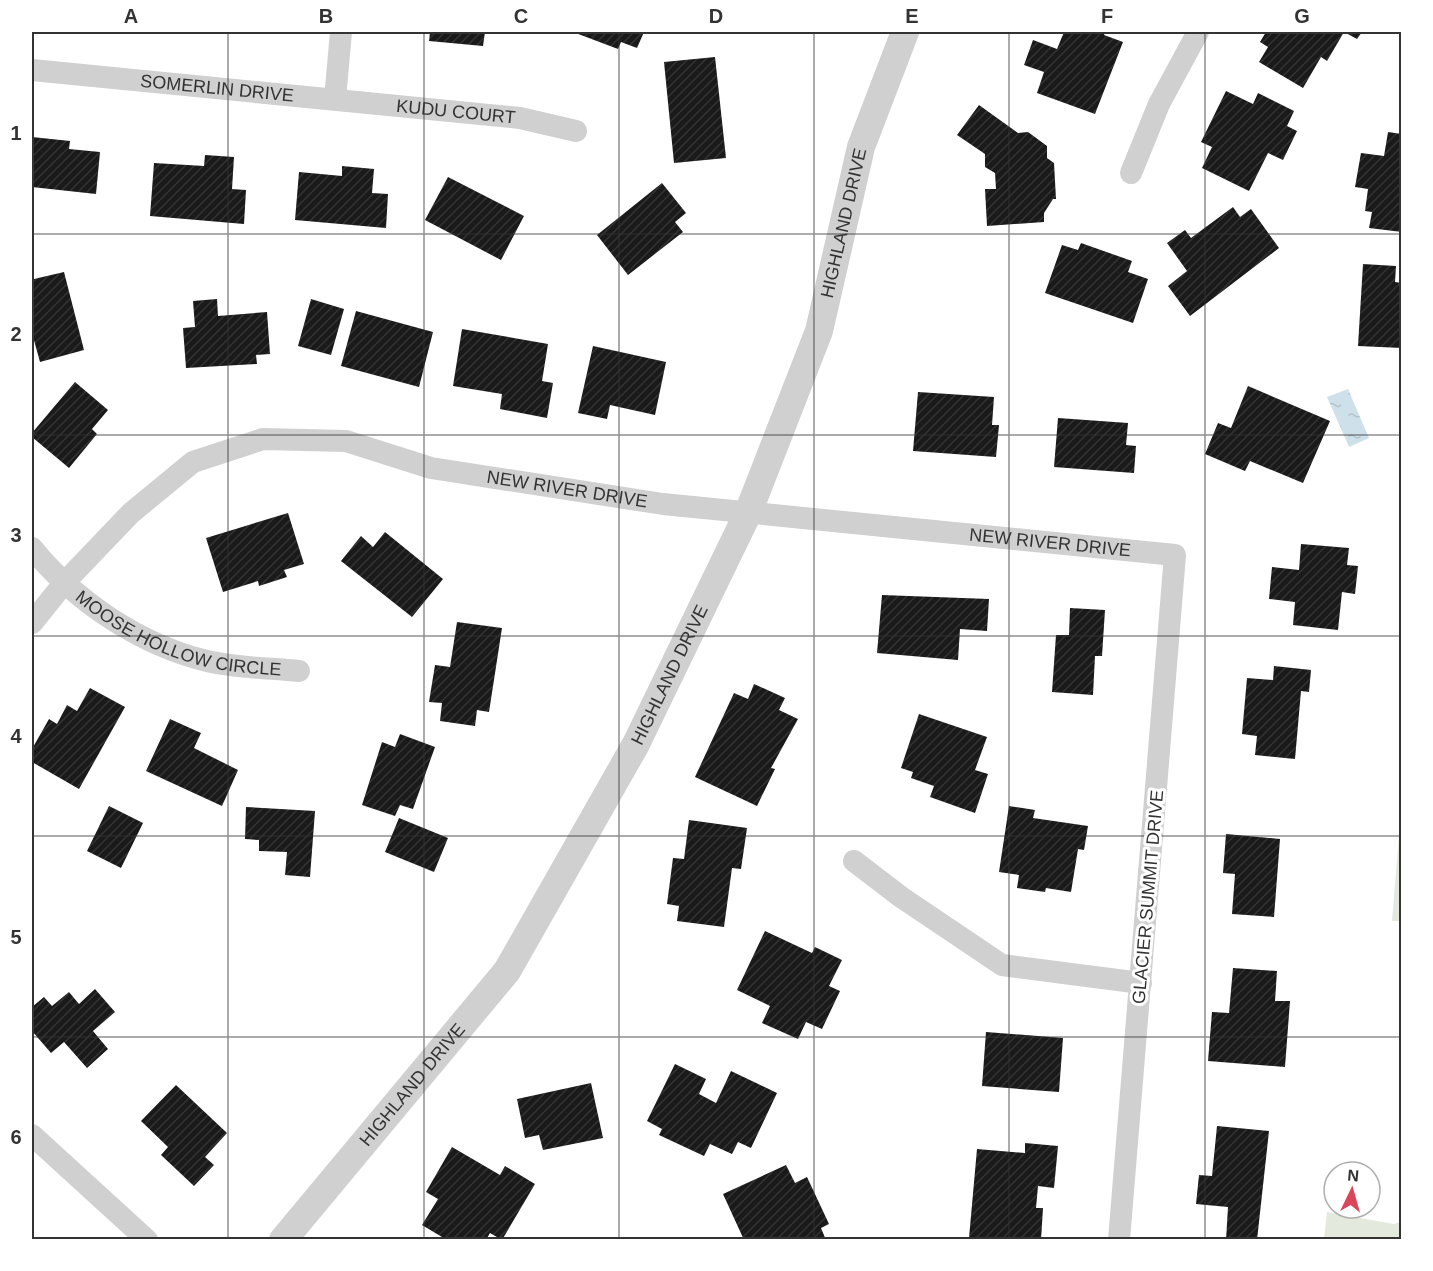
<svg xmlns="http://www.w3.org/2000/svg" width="1433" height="1271" font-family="Helvetica,sans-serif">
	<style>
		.green { fill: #e4e9dd }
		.water { fill: url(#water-ripples) }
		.building { fill: url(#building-hatch) }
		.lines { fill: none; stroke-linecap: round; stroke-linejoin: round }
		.minor { stroke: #d0d0d0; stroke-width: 22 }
		.tertiary { stroke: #d0d0d0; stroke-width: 28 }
		.grid { fill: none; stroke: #333; stroke-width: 1.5; stroke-opacity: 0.55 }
		.labels { text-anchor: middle; stroke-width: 6; stroke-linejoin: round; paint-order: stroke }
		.street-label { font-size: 18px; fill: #333; stroke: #fff }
		.neatline { fill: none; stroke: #333; stroke-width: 2 }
		.grid-label { font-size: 20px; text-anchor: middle; font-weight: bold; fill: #333 }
	</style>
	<defs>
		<pattern id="water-ripples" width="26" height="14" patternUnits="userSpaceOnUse" patternTransform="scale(1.5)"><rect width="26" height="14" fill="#cee1ea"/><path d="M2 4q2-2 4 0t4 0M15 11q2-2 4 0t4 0" fill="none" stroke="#b1c2c9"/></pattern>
		<pattern id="building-hatch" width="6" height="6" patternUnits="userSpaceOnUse" patternTransform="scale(1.5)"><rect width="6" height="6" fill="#1a1a1a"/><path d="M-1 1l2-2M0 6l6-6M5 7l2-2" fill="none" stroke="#333"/></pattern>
	</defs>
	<rect width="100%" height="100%" fill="#fff"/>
	<path class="green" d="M1401,810V921H1392Z
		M1327,1212L1394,1224L1401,1222V1239H1324Z"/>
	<path class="water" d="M1348,389L1369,438L1349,447L1327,397Z"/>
	<path class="building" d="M430,32H485L483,46L429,41Z
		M573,32H644L637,48L621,42L618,49Z
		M1064,32H1105L1104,35L1123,42L1095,114L1037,93L1044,72L1024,65L1033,40L1057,49Z
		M1266,32H1362L1357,39L1344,32L1327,61L1321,57L1303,88L1259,62L1268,47L1260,42Z
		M715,57L726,158L674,163L664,62Z
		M1226,91L1253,104L1258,93L1294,111L1287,126L1297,131L1283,160L1268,153L1249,191L1202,168L1212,147L1201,142Z
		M979,105L1018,133L1028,132L1047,146V158L1054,163L1056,199H1053L1044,213V222L987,226L985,189H996L995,173L985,167V154L957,135Z
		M1388,132L1402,134V232L1369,228L1372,212L1365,211L1368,189L1355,187L1361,153L1384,156Z
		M32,137L70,141L69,149L100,152L96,194L32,187Z
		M205,155L234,157L232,189L246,190L244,224L150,216L154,163L204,166Z
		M342,166L374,169L372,193L388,194L386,228L295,220L299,172L342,176Z
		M448,177L524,216L501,260L425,220Z
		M662,183L686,213L675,222L683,232L628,275L597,235Z
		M1233,207L1240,217L1251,209L1279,248L1190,316L1168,286L1187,271L1167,243L1185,230L1191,238Z
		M1081,243L1132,261L1128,272L1148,279L1133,323L1045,293L1062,245L1078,250Z
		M1363,264L1396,266L1395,282L1402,283V348L1358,346Z
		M64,272L84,350L40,362L32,333V275L34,279Z
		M217,299L218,316L267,312L270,354L256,355L257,364L186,368L183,328L195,327L193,301Z
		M311,299L344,309L331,355L298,346Z
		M356,311L433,332L419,387L341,366Z
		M462,329L548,344L542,381L553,383L547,418L500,409L502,394L453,386Z
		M593,346L666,362L655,415L610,405L607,419L578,413Z
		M75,382L108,410L92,429L97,434L69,468L32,437V433Z
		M1248,386L1330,421L1303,483L1250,461L1245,471L1205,454L1218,423L1231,428Z
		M918,392L994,397L992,425H999L996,457L913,451Z
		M1058,418L1128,423L1126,445L1136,446L1134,473L1054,467Z
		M288,513L304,564L284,570L287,577L259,586L258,581L223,592L206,538Z
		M385,532L443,579L412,617L341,561L361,536L373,547Z
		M1301,544L1349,548L1347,565L1358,566L1355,594L1342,592L1338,630L1293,625L1295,602L1269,599L1272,567L1299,570Z
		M882,595L989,599L987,631L960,629L958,660L877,653Z
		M1070,608L1105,610L1102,656H1095L1093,695L1052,692L1056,635H1069Z
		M457,622L502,628L489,712L477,710L475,726L440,721L442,703L429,702L435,665L450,667Z
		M1274,666L1311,670L1309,692L1301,691L1295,759L1255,755L1257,736L1242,734L1247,678L1273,680Z
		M754,684L785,698L779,710L798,719L771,768L775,769L757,806L695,777L734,693L748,699Z
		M90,688L125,707L79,789L32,762V749L49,719L57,724L67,705L77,711Z
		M919,714L987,737L975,770L988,774L975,813L930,797L934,786L911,778L913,772L901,768Z
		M170,719L201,733L194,748L238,770L222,806L146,771Z
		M400,734L435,747L413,809L400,805L395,816L362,805L382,742L395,747Z
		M109,806L143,823L121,868L87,851Z
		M1009,806L1035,810L1033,818L1088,826L1084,850L1078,849L1071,892L1046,888L1045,892L1017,888L1019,875L999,872Z
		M246,807L315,811L310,877L285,875L287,852L259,851V840L245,839Z
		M399,818L448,838L434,872L385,852Z
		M689,820L747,828L741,869L732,868L724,927L677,921L679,906L667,904L673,858L684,859Z
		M1226,834L1280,839L1274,917L1232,914L1235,874L1223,873Z
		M765,931L812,953L815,947L842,960L829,986L840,991L822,1029L806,1022L798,1039L762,1023L770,1006L737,990Z
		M1233,968L1277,971L1275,1001H1290L1285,1067L1208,1061L1212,1012L1229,1013Z
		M95,989L115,1012L93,1031L108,1049L87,1068L64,1042L51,1053L32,1031V1007L44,997L52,1006L69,992L79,1004Z
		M986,1032L1063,1038L1059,1092L982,1086Z
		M675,1064L706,1079L699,1094L716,1103L731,1071L777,1093L751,1148L738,1142L732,1154L710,1144L704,1156L659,1135L662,1129L647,1121Z
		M591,1083L603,1138L543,1150L539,1135L525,1138L517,1099Z
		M176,1085L227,1133L205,1157L214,1165L194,1186L161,1155L168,1147L141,1121Z
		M1217,1126L1269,1131L1257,1240H1226L1228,1207L1196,1204L1199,1175L1212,1176Z
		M1025,1143L1058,1146L1054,1188L1038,1186L1036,1208H1043L1041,1240L969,1238L977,1149L1025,1153Z
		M452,1147L500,1175L505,1166L535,1184L502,1240L490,1233L486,1240H447L422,1225L438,1199L426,1192Z
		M786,1165L795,1183L807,1177L829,1224L821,1228L826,1240H744L723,1194Z"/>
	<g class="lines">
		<g class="minor">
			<path id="s1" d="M32,70L520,118L576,131"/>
			<path d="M335,99L341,32"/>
			<path d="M1131,173L1159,104L1198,32"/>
			<path id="s2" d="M32,548C75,601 140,645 207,661C237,668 269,668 299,671"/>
			<path id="s3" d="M32,623L65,582L131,513L193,462L263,439L346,441L431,468L663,504L1175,555L1119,1240"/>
			<path d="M854,861L901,897L1002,965L1141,983"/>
			<path d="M32,1135L147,1240"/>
		</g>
		<path class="tertiary" id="s4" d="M283,1240L507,971L636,744L748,513L819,331L861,147L905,32"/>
	</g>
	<path class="grid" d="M228,32V1240M424,32V1240M619,32V1240M814,32V1240M1009,32V1240M1205,32V1240M32,234H1402M32,435H1402M32,636H1402M32,836H1402M32,1037H1402"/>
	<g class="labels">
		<g class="street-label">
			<text dy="6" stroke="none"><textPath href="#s1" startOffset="186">SOMERLIN DRIVE</textPath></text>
			<text dy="6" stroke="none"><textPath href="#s1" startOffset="426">KUDU COURT</textPath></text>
			<text dy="6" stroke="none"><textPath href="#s4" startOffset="1174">HIGHLAND DRIVE</textPath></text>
			<text dy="6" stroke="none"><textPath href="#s3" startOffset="612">NEW RIVER DRIVE</textPath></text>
			<text dy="6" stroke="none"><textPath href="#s3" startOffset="1098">NEW RIVER DRIVE</textPath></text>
			<text dy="6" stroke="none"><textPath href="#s2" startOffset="176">MOOSE HOLLOW CIRCLE</textPath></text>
			<text dy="6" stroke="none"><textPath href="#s4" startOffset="688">HIGHLAND DRIVE</textPath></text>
			<text transform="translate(1148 897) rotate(-85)" y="6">GLACIER SUMMIT DRIVE</text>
			<text dy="6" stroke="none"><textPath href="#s4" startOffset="202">HIGHLAND DRIVE</textPath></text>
		</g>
	</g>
	<rect width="1433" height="1271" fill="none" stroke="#ffffff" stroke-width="66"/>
	<g transform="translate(1352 1190) rotate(5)"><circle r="28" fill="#ffffff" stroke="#adadad" stroke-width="1.5"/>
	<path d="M0-4.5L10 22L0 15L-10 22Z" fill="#da4559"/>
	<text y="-9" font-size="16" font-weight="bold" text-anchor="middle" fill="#333333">N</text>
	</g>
	<rect x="33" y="33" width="1367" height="1205" class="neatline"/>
	<g class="grid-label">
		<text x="131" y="23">A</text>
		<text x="326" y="23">B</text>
		<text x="521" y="23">C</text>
		<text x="716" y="23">D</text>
		<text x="912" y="23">E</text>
		<text x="1107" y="23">F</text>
		<text x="1302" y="23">G</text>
		<text x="16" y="140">1</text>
		<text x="16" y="341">2</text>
		<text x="16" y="542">3</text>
		<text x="16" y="743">4</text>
		<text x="16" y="944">5</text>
		<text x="16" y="1144">6</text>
	</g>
</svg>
